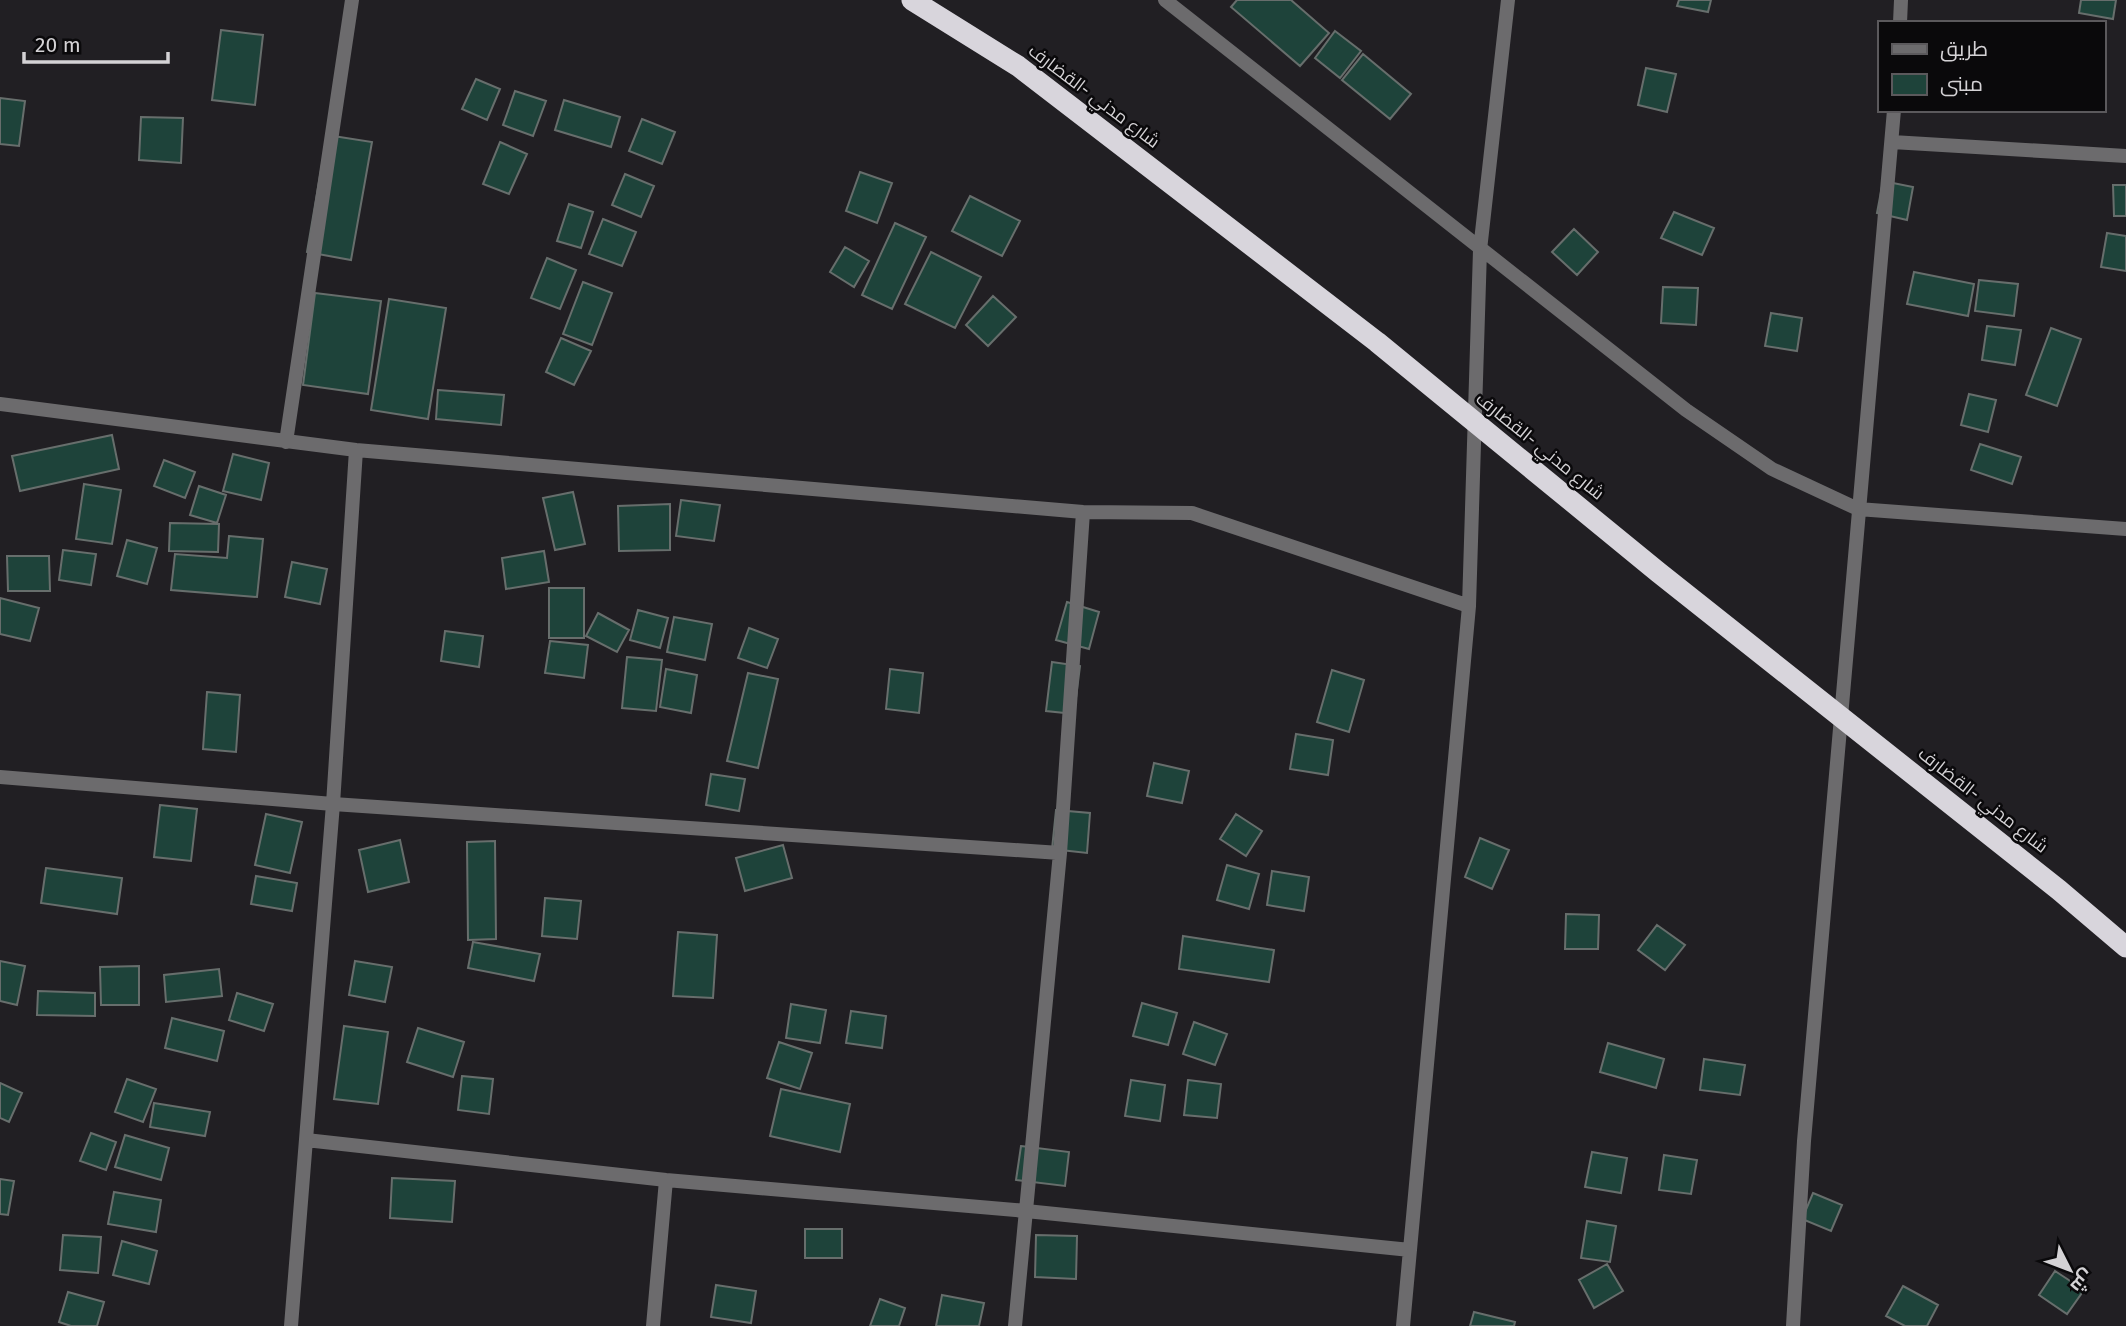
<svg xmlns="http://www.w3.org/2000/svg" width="2126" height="1326" font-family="'Fira Sans',Cairo,sans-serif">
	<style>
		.building { fill: #1e433a; stroke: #676e6c; stroke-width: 2 }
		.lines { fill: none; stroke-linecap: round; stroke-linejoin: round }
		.street { stroke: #6c6b6d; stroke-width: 14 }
		.highway { stroke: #d8d5dc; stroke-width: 21 }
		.labels { text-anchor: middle; stroke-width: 5; stroke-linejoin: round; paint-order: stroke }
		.street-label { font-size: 18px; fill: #d4d2d5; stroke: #0a090b }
	</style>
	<rect width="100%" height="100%" fill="#211f23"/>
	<path class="building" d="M1237,0H1291L1329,33L1300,66L1231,7Z
		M1679,0H1711L1708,12L1677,6Z
		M2081,0H2116L2113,19L2079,13Z
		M221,30L263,35L255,105L212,100Z
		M1335,31L1361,51L1340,78L1315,58Z
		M1363,54L1411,94L1390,119L1342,80Z
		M1646,68L1676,74L1667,112L1638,105Z
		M476,79L500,89L487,120L462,109Z
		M515,91L546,101L533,136L503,125Z
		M0,98L25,101L19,146L0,144Z
		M564,100L620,117L611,147L555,130Z
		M141,117L183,118L181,163L139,160Z
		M642,119L675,132L662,164L629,151Z
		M327,135L372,142L351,260L307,252Z
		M500,142L527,154L509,194L483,184Z
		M860,172L892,183L877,223L846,211Z
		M625,174L654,186L641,217L612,205Z
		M1883,181L1913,187L1907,220L1877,213Z
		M2113,185H2126V216H2114Z
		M970,196L1020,221L1002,256L952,231Z
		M569,204L593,212L581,248L557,241Z
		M1674,212L1714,228L1702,255L1661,238Z
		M603,219L636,232L622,266L589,254Z
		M895,223L926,237L892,309L862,295Z
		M1574,229L1598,252L1577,275L1552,252Z
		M2107,233L2126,236V271L2101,267Z
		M845,247L869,261L854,287L830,272Z
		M931,252L981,277L955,328L905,304Z
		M547,258L576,270L560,309L531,298Z
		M1914,272L1974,284L1968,316L1907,304Z
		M1979,280L2018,284L2014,316L1975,311Z
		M583,282L612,293L592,345L563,334Z
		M1663,287L1698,288L1696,325L1661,323Z
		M315,293L381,301L368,394L303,385Z
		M993,296L1016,317L988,346L966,325Z
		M389,299L446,308L428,419L371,410Z
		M1771,313L1802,318L1797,351L1765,346Z
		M1987,326L2021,330L2015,365L1982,360Z
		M2051,328L2081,339L2057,406L2026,395Z
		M561,338L591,351L574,385L546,372Z
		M438,390L504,395L501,425L436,419Z
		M1969,394L1996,400L1988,432L1961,425Z
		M112,435L119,469L20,491L12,456Z
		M1980,444L2021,457L2012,484L1971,470Z
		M233,454L269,463L261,500L223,491Z
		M164,460L195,472L185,498L154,486Z
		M84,484L121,490L112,544L76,539Z
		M199,486L226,495L217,523L190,515Z
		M573,492L585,544L555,550L543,498Z
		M681,500L720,505L714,541L676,536Z
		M670,504V550L619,551L618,506Z
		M170,523L219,524L218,552L169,551Z
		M229,536L263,539L257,597L171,590L175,554L227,558Z
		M127,540L157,548L147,584L117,576Z
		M63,550L96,554L91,585L59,580Z
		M544,551L549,582L506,589L502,558Z
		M7,556H49L50,591H8Z
		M292,562L327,569L320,604L285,597Z
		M549,588H584V638H549Z
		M0,598L39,608L30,641L0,634Z
		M1067,602L1099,612L1089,649L1056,640Z
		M638,610L668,618L660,648L630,640Z
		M598,613L629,630L617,652L586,636Z
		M674,617L712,624L705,660L667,652Z
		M749,628L778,639L767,668L738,658Z
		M445,631L483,636L479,667L441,661Z
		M550,641L588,645L584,678L545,673Z
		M627,657L662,660L656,711L622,708Z
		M1052,662L1080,666L1074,714L1046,711Z
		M666,669L697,675L691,713L660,707Z
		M890,669L923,673L919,713L886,709Z
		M1332,670L1364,680L1349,732L1317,722Z
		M748,673L778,679L758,768L727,761Z
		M207,692L240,695L236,752L203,749Z
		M1296,734L1333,740L1328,775L1290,769Z
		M1154,763L1189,771L1182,803L1147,796Z
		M711,774L745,779L739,811L706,805Z
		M160,805L197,809L191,861L154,857Z
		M1056,810L1090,813L1087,853L1052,849Z
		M266,814L302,822L290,873L255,865Z
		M1236,814L1262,831L1246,856L1220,839Z
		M1480,838L1509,850L1492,889L1465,877Z
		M400,840L409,882L368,892L359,850Z
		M495,841L496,939L468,940L467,842Z
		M783,845L792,878L745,891L736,858Z
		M1227,865L1259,874L1249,909L1217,900Z
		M46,868L122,878L117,914L41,903Z
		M1272,871L1309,877L1304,911L1267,905Z
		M256,876L297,883L292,911L251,904Z
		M545,898L581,901L577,939L542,936Z
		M1566,914L1599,915L1598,949H1565Z
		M1657,925L1685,945L1665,970L1638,950Z
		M678,932L717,935L713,998L673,996Z
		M1183,936L1274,950L1269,982L1179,969Z
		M473,942L540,954L534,981L468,968Z
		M0,961L25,966L17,1005L0,1001Z
		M355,961L392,967L385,1002L349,995Z
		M139,966V1005H101L100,967Z
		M219,969L222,996L166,1002L164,975Z
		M38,991L95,993V1016L37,1015Z
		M237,993L273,1004L264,1031L229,1020Z
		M1142,1003L1177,1013L1168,1045L1133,1036Z
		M791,1004L826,1010L820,1043L786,1038Z
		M851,1011L886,1016L882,1048L846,1043Z
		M172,1018L224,1031L217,1061L165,1048Z
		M1194,1022L1227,1034L1215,1065L1183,1054Z
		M344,1026L388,1032L378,1104L334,1099Z
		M418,1028L464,1042L453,1077L407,1062Z
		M779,1042L812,1053L800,1089L767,1078Z
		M1608,1043L1664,1059L1656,1088L1600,1072Z
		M1704,1059L1745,1065L1740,1095L1700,1090Z
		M462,1076L493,1079L489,1114L458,1110Z
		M127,1079L156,1089L143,1122L115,1112Z
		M1131,1080L1165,1085L1160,1121L1125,1116Z
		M1188,1080L1221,1084L1217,1118L1184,1115Z
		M0,1083L22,1093L9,1122L0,1118Z
		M781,1089L850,1104L840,1152L770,1136Z
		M154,1103L210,1112L205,1136L150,1127Z
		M91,1133L116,1142L106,1170L80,1161Z
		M125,1135L169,1148L161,1180L115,1167Z
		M1021,1146L1069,1152L1065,1186L1016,1180Z
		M1592,1152L1627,1158L1621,1193L1585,1187Z
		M1664,1155L1697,1160L1691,1194L1659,1190Z
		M392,1178L455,1181L452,1222L390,1218Z
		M0,1179L14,1181L8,1215L0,1214Z
		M114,1192L161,1200L156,1232L108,1224Z
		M1813,1193L1842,1205L1831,1231L1802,1219Z
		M1587,1221L1616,1226L1610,1262L1581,1258Z
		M805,1229H842V1258H805Z
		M63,1235L101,1237L98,1273L60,1270Z
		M1036,1235L1077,1236L1076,1279L1035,1277Z
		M122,1241L157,1251L149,1284L113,1275Z
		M1607,1264L1623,1291L1594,1308L1579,1280Z
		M2055,1271L2084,1290L2067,1314L2039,1295Z
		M716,1285L756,1291L751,1323L711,1317Z
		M1903,1286L1938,1305L1927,1326H1905L1886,1316Z
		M68,1292L104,1302L97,1326H71L59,1322Z
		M942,1295L984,1303L979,1326H936Z
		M880,1299L905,1308L899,1326H870Z
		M1474,1312L1515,1322L1514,1326H1470Z"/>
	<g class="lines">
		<path class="street" d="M1165,0L1686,410L1772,469L1858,509L2126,529
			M1900,23L1901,0
			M1892,142L2126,156
			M0,404L356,450L1083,512L1192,513L1469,606
			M286,442L352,0
			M0,777L333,804L1060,853
			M306,1140L666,1180L1026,1211L1410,1250
			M291,1326L333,804L356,450
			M653,1326L666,1180
			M1015,1326L1060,853L1083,512
			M1403,1326L1469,606L1480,250L1508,0
			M1793,1326L1804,1141L1894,110"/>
		<path class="highway" d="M912,0L1018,66L1377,342L1658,572L2059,890L2126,947"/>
	</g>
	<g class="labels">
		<g class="street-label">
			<text transform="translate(1094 96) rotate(37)" y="6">شارع مدني -القضارف</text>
			<text transform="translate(1540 446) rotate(39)" y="6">شارع مدني -القضارف</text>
			<text transform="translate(1983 800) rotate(38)" y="6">شارع مدني -القضارف</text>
		</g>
	</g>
	<rect x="1878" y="21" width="228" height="91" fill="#0a090b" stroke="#5b595c" stroke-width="2"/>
	<rect x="1892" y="44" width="35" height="10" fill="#6c6b6d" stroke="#5b595c" stroke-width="2"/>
	<text x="1940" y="56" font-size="21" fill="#d4d2d5">طريق</text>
	<rect x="1892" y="74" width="35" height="21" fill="#1e433a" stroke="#5b595c" stroke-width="2"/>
	<text x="1940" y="91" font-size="21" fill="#d4d2d5">مبنى</text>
	<g transform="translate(2070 1270) rotate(132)" stroke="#0a090b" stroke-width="5" paint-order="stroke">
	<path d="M0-5L12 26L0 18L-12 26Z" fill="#d4d2d5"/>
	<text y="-10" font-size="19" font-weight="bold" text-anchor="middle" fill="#d4d2d5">ش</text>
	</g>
	<path d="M24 52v10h144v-10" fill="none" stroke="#d4d2d5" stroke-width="3.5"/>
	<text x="35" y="52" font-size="21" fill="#d4d2d5" stroke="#0a090b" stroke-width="5" paint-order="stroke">20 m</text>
</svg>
